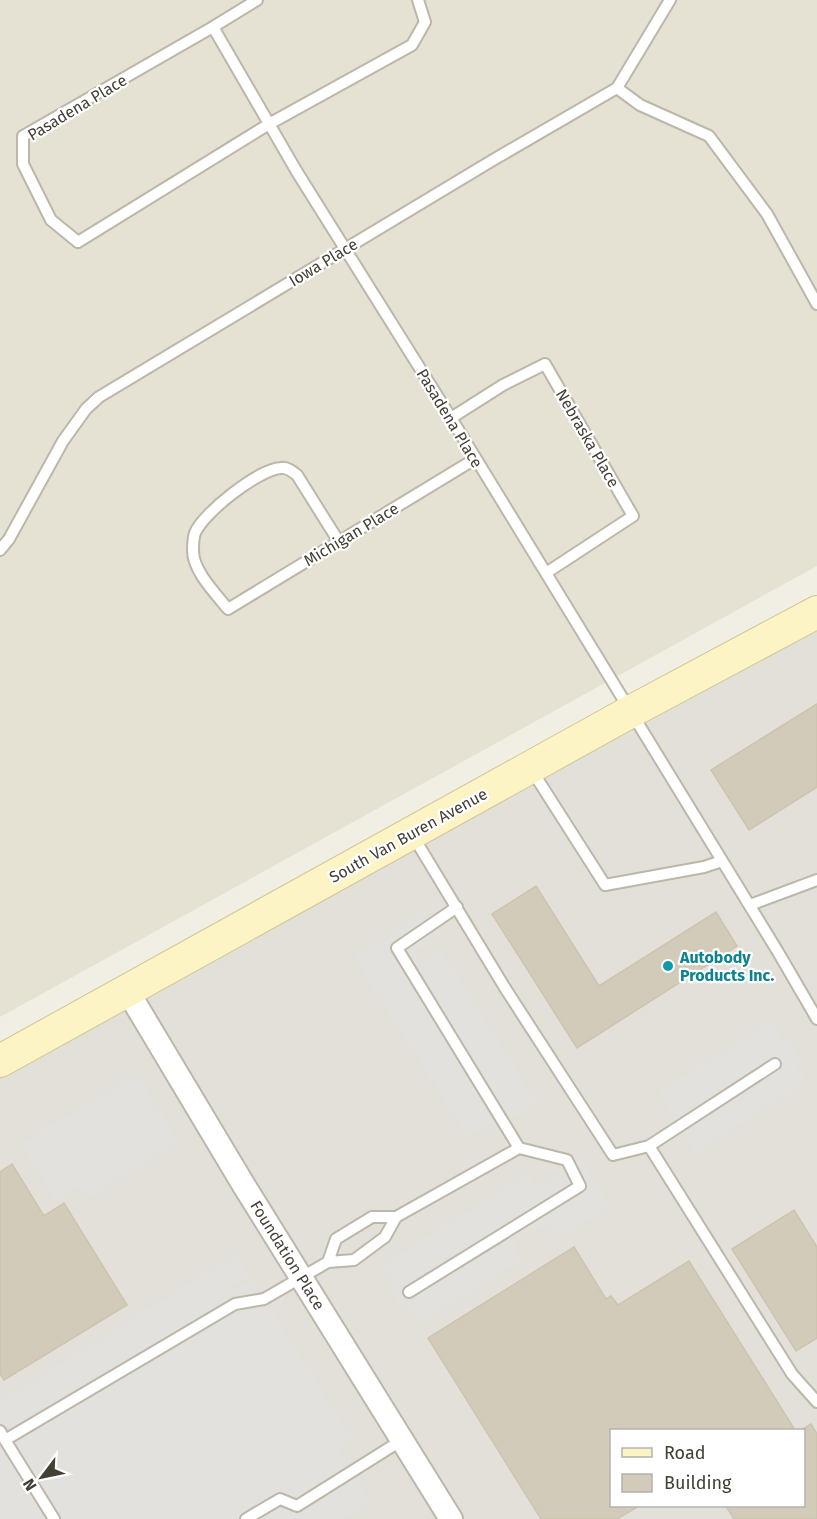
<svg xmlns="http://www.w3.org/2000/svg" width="817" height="1519" font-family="'Fira Sans',sans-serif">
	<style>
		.residential { fill: #e5e1d3 }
		.industrial { fill: #e3e0d9; fill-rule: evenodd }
		.parking { fill: #e2e1dd }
		.building { fill: #d2cbba; stroke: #cdc4ae; stroke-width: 1.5 }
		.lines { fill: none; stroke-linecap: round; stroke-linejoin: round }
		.service-casing { stroke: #bcb7a8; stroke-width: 14 }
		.minor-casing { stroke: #bcb7a8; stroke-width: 26 }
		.secondary-casing { stroke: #d0c696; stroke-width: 34 }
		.service { stroke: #fff; stroke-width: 10 }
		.minor { stroke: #fff; stroke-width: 22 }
		.secondary { stroke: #fcf4c4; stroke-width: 32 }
		.culture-dot { fill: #0f9aa8; stroke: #fff; stroke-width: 2 }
		.labels { text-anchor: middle; stroke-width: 4.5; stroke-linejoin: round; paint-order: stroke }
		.street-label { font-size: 16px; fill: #433f35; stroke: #fff }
		.culture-label { font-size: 16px; font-weight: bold; fill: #0d838f; stroke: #fff; text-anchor: start }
	</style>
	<rect width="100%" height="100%" fill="#f1efe4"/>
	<path class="residential" d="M0,0H817V566L0,1017Z"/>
	<path class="industrial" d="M817,612V1519H0V1060ZM612,1430H804V1506H612Z"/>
	<path class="parking" d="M425,909L441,934L415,951L417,958L422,962L440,948L536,1102L517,1116L489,1124L468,1137L353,956Z
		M771,1021L782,1039L787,1036L802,1060L796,1065L807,1082L696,1153L658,1093Z
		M136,1074L179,1142L85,1200L77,1186L56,1201L21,1144Z
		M582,1159L609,1207L557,1240L551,1231L544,1227H533L516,1236L513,1245L520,1261L421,1324L412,1310L405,1305L399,1304L389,1286L393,1280L384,1264L527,1174L534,1185H542Z
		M236,1254L249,1275L229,1288L227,1292L228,1294L252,1280L353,1440L339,1448L371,1502L343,1519H0V1401Z"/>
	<path class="building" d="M817,704V787L749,830L711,770Z
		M536,886L599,986L716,912L737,946L577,1048L492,914Z
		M12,1164L44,1216L64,1203L127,1305L4,1380L0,1374V1172Z
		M794,1210L817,1247V1338L796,1351L732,1249Z
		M574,1247L606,1299L611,1296L618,1305L689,1261L795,1430H612V1506H639L617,1519H541L428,1338Z
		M811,1424L817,1434V1519H734L726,1506H804V1430H801Z"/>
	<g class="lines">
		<g class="service-casing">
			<path id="service" d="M257,0L213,27L23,136V164L51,220L78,242L269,124L412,45L425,22L418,0
				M213,27L297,172L451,418L778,952L817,1019
				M617,88L640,105L709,136L767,214L817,304
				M451,418L503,385L545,364L633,516L546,573
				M339,542L297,475C292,471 287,467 281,468C259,469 203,513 195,533C193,538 193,546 193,551C193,571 216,594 228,609L475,459
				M0,550L9,539L63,441L86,409L99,397L493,160L617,88L670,0
				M531,769L605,885L704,867L722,861
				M413,836L505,988L613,1155L649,1146L775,1064
				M750,905L817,880
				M649,1146L792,1374L817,1402
				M396,1217L385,1237L354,1260L328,1262L336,1239L372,1217H396L519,1148
				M409,1292L580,1186L567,1160L519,1148L397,948L457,907
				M0,1431L5,1440L235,1304L264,1299L328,1262
				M5,1440L54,1519
				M246,1519L280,1499L297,1506L402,1440"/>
		</g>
		<g class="minor-casing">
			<path id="minor" d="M127,990L243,1184L451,1519"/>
		</g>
		<g class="secondary-casing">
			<path id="secondary" d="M0,1061L630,712L817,612"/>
		</g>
		<use href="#service" class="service"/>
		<use href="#minor" class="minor"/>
		<use href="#secondary" class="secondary"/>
	</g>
	<circle class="culture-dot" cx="668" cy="966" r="6"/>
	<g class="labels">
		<g class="street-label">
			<text transform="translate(77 107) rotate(-31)" y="6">Pasadena Place</text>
			<text transform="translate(323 262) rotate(-31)" y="6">Iowa Place</text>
			<text transform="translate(450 418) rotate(59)" y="6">Pasadena Place</text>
			<text transform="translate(588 438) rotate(60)" y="6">Nebraska Place</text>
			<text transform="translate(351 534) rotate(-31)" y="6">Michigan Place</text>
			<text transform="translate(408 835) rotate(-29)" y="6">South Van Buren Avenue</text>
			<text transform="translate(288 1255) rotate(58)" y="6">Foundation Place</text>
		</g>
		<g class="culture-label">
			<text x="680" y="963">Autobody<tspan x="680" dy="18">Products Inc.</tspan></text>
		</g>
	</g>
	<rect x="610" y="1429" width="195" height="78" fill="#ffffff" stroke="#b4b2ae" stroke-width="1.5"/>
	<rect x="622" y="1448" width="30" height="9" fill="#fcf4c4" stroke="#b4b2ae" stroke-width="1.5"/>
	<text x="664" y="1459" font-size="18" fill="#433f35">Road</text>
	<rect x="622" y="1474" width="30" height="18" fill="#d2cbba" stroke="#b4b2ae" stroke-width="1.5"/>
	<text x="664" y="1489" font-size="18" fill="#433f35">Building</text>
	<g transform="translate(42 1477) rotate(238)" stroke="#ffffff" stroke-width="4.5" paint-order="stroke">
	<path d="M0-4.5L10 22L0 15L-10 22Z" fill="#433f35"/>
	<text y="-9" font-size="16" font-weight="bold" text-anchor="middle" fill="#433f35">N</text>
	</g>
</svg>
